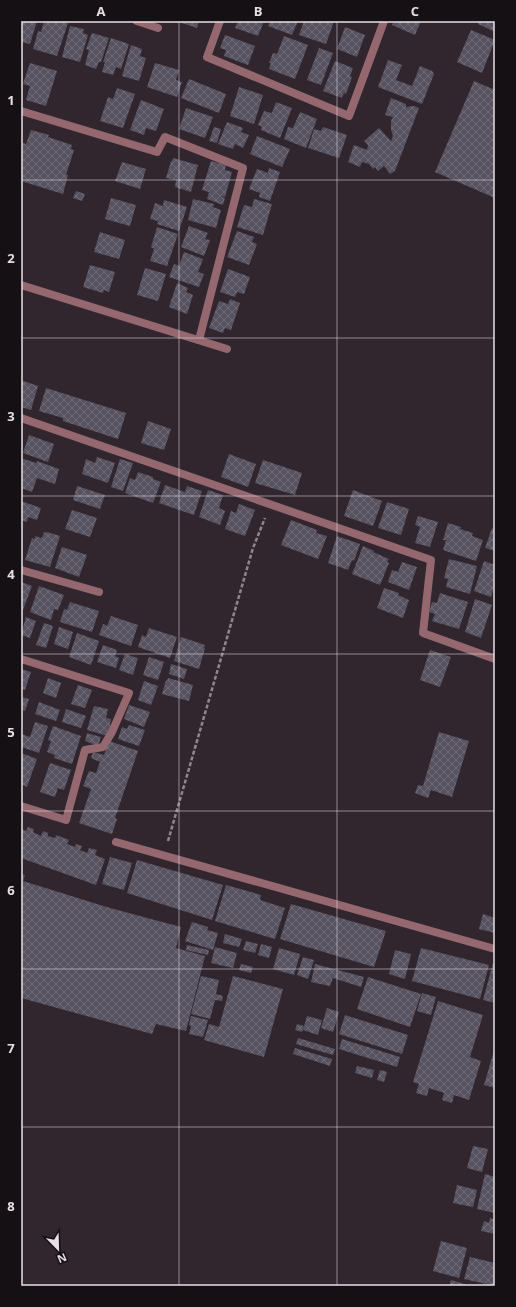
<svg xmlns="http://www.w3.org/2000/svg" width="516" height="1307" font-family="'Open Sans',sans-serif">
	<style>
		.building { fill: url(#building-cross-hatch) }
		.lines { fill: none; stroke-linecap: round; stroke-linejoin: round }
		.path { stroke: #90868d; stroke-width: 2.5; stroke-dasharray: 4 2; stroke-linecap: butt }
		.lane { stroke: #95686f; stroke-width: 8 }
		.street { stroke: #95686f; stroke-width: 8 }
		.grid { fill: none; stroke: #e7dfe5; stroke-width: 1; stroke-opacity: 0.55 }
		.neatline { fill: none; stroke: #e7dfe5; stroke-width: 1.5 }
		.grid-label { font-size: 13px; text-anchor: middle; font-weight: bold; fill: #e7dfe5 }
	</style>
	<defs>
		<pattern id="building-cross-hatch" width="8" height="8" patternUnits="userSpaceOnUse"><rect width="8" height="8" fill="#565260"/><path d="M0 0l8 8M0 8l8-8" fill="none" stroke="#6e6a77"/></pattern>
	</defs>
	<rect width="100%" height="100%" fill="#31252e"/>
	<path class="building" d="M21,21H37L30,44L21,42Z
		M44,21H61L68,23L57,56L33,49L38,31L41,32Z
		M176,21H199L197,28Z
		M238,21H264L258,36L235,28Z
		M270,21H298L292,35L268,26Z
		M304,21H334L326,44L299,35Z
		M394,21H421L415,35L392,25Z
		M479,21H495V32L478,24Z
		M70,26L84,29L83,33L88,35L80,62L62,57Z
		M345,27L365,35L357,57L337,49Z
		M471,30L495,40L482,73L457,62Z
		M92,33L109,38L101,62H99L96,69L85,65L89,50L86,49Z
		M225,35L255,46L248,65L224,56L226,50L220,48Z
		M284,36L308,45L295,79L269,69L271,63H269L273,53L277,54Z
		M111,38L129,44L121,69L116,67L113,75L102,72L105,62H103Z
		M131,45L142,49L140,56L146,58L139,81L122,76Z
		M319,48L333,53L321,85L307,80Z
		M388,60L402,65L396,80L412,86L420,66L432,71L434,74L422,104L378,87Z
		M335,61L353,68L350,76L352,77L346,94L344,93L342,98L323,91Z
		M30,63L57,71L46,106L26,100L30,86L23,84Z
		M155,63L179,70L176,80L182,82L177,97L147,87Z
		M189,79L226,94L219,113L181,98Z
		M474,81L495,90V198L435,172Z
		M239,87L263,95L254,124L230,116Z
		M117,88L135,94L123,128L100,121L108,97L113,99Z
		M391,98L406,104V107L414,106L419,108L395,171L390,174L384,166L378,171L375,167L373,169L369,164L362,162L360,167L348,162L354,145L367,150L368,145L364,141L379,128L391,141L393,136L391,130V121L393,117L385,115Z
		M141,100L164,109L156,131L146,128L144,135L130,130Z
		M276,102L292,108L280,138L261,130L262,127L258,125L264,111L272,113Z
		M186,108L213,117L205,138L179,129Z
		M300,112L317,119L306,148L284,139L288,127L293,128Z
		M227,122L243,128L241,132L249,135L243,148L235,144L233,149L218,144Z
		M214,127L221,129L217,143L209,141Z
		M323,127L347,135L339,158L308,148L314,129L321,131Z
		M31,130L49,135L48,137L72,145L71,149L74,150L66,175H68L63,194L21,181V150L23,143L26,144Z
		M257,136L290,149L282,167L250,154Z
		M173,158L198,165L191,192L175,187L176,180L166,178L171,161H172Z
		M211,161L226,165L225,170L232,172L225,197L219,196L225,198L223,205L207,199L209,192L216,194L202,190Z
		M122,162L146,169L140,189L115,181Z
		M269,168L280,172L270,201L259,197L260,193L249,189L257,169L268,173Z
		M76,191L85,194L82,201L73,198Z
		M111,198L136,205L130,226L105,219Z
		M193,199L214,204L213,207L221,210L216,228L188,220Z
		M254,199L272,204L263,235L237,227L244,205L252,207Z
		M164,200L187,207L179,231L157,224L158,221L150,219L155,203L163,206Z
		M189,226L208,233L205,239L210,240L204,256L181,247Z
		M157,227L178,234L167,266L150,261L154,249L151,247Z
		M237,231L254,237L252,242L257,244L249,265L227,257Z
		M100,232L125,240L119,259L94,252Z
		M184,252L203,259L198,272L204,274L199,287L169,277L174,264L179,266Z
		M90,265L115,272L109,292L104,290L103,293L83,287Z
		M145,268L166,274L158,301L137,295Z
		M228,269L250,277L244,294L237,292L235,297L220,292Z
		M177,283L188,288L186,292L193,295L187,314L169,307Z
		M230,299L240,303L231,330L225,328L223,333L209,328L219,301L228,304Z
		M21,380L38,386L31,410L21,407Z
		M46,388L126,413L118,439L63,421V418L39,411Z
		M148,421L171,429L164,450L141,443Z
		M29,435L54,444L48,462L23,453Z
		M229,454L256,464L248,487L221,477Z
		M97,457L115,463L108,483L82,474L86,459L95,463Z
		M21,458L36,463L37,461L59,469L55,484L37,478L32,492L21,488Z
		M120,459L133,463L123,491L111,487Z
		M263,460L302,473L295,495L255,483Z
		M138,472L153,477V479L161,482L153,503L125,493L130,478L135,480Z
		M165,485L185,492L187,486L202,491L194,515L159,503Z
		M77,486L105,495L100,509L73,500Z
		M208,490L223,495L219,508L225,511L220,525L199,517Z
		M353,490L382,501L373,526L344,516Z
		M21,501L41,508L37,520L28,517L27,522L21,520Z
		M387,502L409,509L401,535L378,528Z
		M239,504L255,510L245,536L225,529L231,511L236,513Z
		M72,510L97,518L90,537L65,529Z
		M418,516L438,522L430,547L415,543L420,527L415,525Z
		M291,520L317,530L316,533L327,536L318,559L281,545Z
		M448,523L461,527L460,529L473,533L472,536L483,540L476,561L443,550L446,540H443Z
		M492,528L495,530V551L485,548Z
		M44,532L46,533L47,532L60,536L50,567L25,560L32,538L35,539V536L42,538Z
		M337,536L360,544L354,561L352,560L348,570L328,563Z
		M363,546L374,551L373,552L389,559L387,562L389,563L380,585L352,574Z
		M62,547L87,555L79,577L55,568Z
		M449,559L477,566L470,594L446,587L448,579L444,578Z
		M484,561L495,565V583L491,597L474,591Z
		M402,562L417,567L409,590L388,582L392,570L398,572Z
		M21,582L32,586L23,610L21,609Z
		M39,586L64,595L58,610L54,609L51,620L30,612Z
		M384,588L399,593L398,595L409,600L403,618L377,608Z
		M440,593L468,602L459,629L432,621L435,614L429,612L432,602L437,603Z
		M475,599L492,605L481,638L465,632Z
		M70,602L99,611L92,632L60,622L64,609L67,610Z
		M111,616L138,625L131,646L99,635L103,624L107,626Z
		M26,617L36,621L30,638L21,635Z
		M44,623L53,626L46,648L36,645Z
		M59,627L73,632L68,649L54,644Z
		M149,628L177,637L170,658L138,647L142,635L146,637Z
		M77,633L99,641L91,665L69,657Z
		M181,637L205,645L204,648H205L199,669L174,661Z
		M103,645L117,650L115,656L119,658L116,668L97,662Z
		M430,650L451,657L440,687L420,680Z
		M125,654L138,658L133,675L119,670Z
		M149,657L164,662L158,680L143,675Z
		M171,664L187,669L184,679L169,674Z
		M21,669L31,672L25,690L21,689Z
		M48,678L61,683L56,698L43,693Z
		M168,678L193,685L189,701L162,694L166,680L167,681Z
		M144,681L158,686L151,705L138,700Z
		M78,685L92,690L85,708L71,704Z
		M21,697L29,699L25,711L21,710Z
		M39,702L60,710L56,721L35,714Z
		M129,705L150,712L144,727L124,719Z
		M94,706L108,709L106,718L111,719L110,725H111L108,736L87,730Z
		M66,709L86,716L81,728L62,722Z
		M35,722L48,726L39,753L21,747V734L30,737Z
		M129,725L145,730L139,746L118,739L122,727L127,729Z
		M53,726L81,736L72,764L54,758L55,755L47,752L51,741L48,740Z
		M439,732L469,741L452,797L431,790L428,798L415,793L418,785L423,786Z
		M87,733L101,737L98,746L85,741Z
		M109,741L138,751L115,818L117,819L112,834L79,823L91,789L83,786L89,771L96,773L100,762L91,758L93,752L104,755Z
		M21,753L37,759L27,787L21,784Z
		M50,763L71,770L64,790L58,788L55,797L40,792Z
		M28,827L34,829L33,832L41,836L43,831L48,833V836L55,838L56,835L69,840L67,844L75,847L76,844L82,846L80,850L87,853L89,848L97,850L95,855L105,859L96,885L21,858V829L26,831Z
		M110,857L132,863L124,890L102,884Z
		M137,860L223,885L212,920L127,893Z
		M21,874L25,875L23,881L110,908L181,927L176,948L205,956L186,1031L156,1024L152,1034L21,998Z
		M226,885L261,895L260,900L285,908L275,939L215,921Z
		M291,904L386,931L374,967L280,939Z
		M483,914L495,918V933L479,929Z
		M192,922L208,927L207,930L218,933L213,950L185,941Z
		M225,934L242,939L239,947L223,943Z
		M246,941L258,944L255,953L243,950Z
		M261,944L272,947L269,958L258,955Z
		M187,945L209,950L208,955L186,950Z
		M215,947L237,953L233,968L211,963Z
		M279,948L300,954L294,975L273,969Z
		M421,948L489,965L480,999L412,981Z
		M395,950L411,954L405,979L389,974Z
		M303,957L314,960L308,979L297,975Z
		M493,963L495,964V1003L483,1000Z
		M241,964L253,967L251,973L239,970Z
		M315,964L364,977L361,987L333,978L330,986L311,982Z
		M201,976L219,980L216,994L223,996L222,1001L215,1000L210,1019L191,1014Z
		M233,976L283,989L264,1057L204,1040L209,1024L219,1027Z
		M368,977L421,994L410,1027L357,1009Z
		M422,993L436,997L431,1015L417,1011Z
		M438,1001L483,1015L470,1057L481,1061L469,1100L454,1095L452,1103L442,1100L444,1093L429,1088L427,1096L416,1093L419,1084L413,1082Z
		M327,1008L339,1012L333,1032L321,1028Z
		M345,1015L408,1035L402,1054L339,1034Z
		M191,1016L208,1020L203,1037L189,1034L191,1026L189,1025Z
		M307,1016L322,1020L318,1035L303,1030Z
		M297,1024L304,1026L302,1032L295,1030Z
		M298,1038L335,1049L333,1055L296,1044Z
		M342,1039L400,1057L397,1067L339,1049Z
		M495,1047V1088L484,1085Z
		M295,1048L332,1059L330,1066L293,1054Z
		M357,1066L374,1070L372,1078L355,1073Z
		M380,1070L387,1072L384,1082L377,1080Z
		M473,1146L488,1149L482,1172L467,1168Z
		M485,1174L495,1177V1213L477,1209Z
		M457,1185L477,1190L473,1207L453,1203Z
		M490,1218L495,1220V1234L481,1231L484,1221L489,1223Z
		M441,1241L467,1248L459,1278L433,1271Z
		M470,1257L495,1263V1286L464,1279Z
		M451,1280L471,1286H449Z"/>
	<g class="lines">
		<path class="path" d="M168,841L253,548L265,518"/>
		<path class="lane" d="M137,21L158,28
			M21,111L157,152L165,137L243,168L199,340
			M21,570L99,592"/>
		<path class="street" d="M220,21L207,57L349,116L384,21
			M21,285L227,349
			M21,418L431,560L423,633L495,659
			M21,659L129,693L112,732L103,747L85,750L66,820L21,806
			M116,842L495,949"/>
	</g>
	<path class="grid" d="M179,21V1286M337,21V1286M21,180H495M21,338H495M21,496H495M21,654H495M21,811H495M21,969H495M21,1127H495"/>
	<rect width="516" height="1307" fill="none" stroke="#151014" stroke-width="44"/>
	<g transform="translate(58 1249) rotate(157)" stroke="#151014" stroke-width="3" paint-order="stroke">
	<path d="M0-3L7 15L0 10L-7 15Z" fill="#e7dfe5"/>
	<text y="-6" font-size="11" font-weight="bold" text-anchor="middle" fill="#e7dfe5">N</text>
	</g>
	<rect x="22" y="22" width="472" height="1263" class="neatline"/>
	<g class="grid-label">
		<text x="101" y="16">A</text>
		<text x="258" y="16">B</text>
		<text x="415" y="16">C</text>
		<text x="11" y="105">1</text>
		<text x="11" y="263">2</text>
		<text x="11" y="421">3</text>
		<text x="11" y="579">4</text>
		<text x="11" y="737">5</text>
		<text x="11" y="895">6</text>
		<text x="11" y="1053">7</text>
		<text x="11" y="1211">8</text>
	</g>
</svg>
